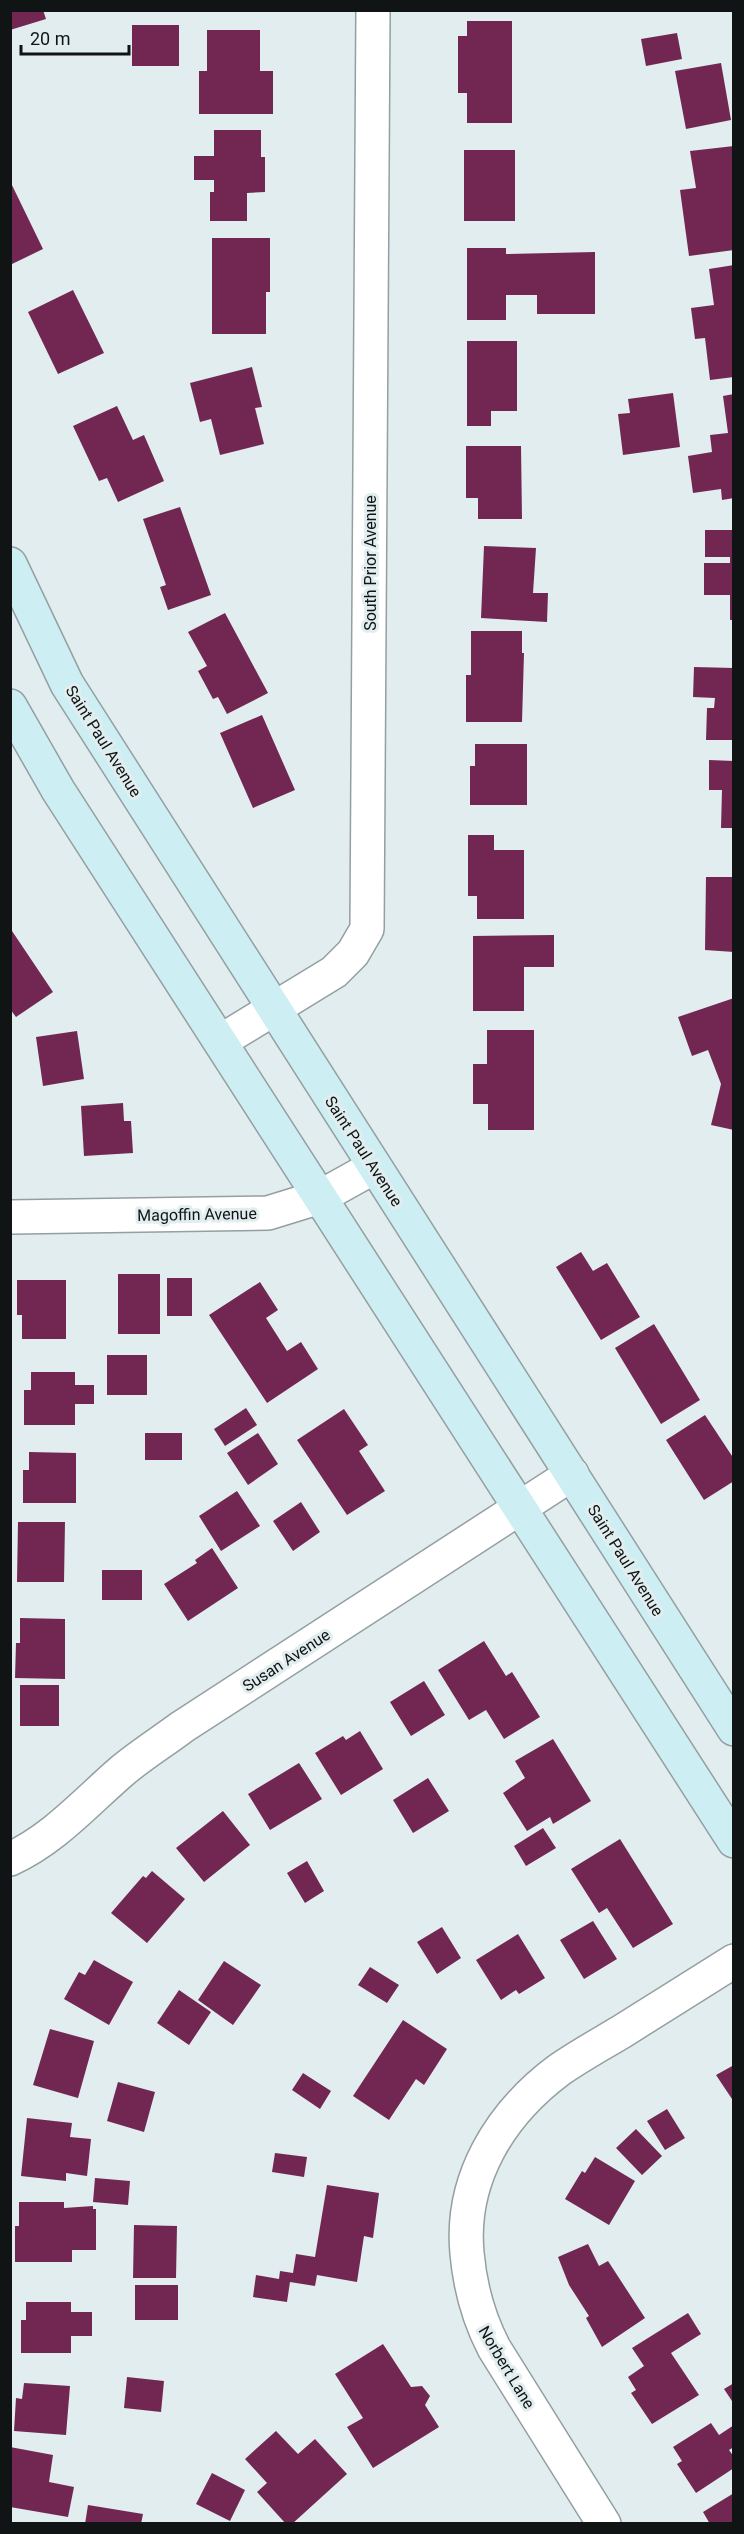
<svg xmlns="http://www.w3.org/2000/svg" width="744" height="2534" font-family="Roboto,sans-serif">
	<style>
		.building { fill: #722753 }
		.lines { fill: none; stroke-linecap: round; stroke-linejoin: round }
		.street-casing { stroke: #949fa1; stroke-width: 36 }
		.secondary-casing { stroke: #949fa1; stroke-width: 36 }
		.street { stroke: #fff; stroke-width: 33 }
		.secondary { stroke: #cdeff4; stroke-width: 33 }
		.labels { text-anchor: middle; stroke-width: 6; stroke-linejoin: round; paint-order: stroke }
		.street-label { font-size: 16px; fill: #101414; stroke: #e1edee }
	</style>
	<rect width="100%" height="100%" fill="#e1edee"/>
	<path class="building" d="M10,10H43L46,19L10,30Z
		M467,21H512V123H467V93H458V36H467Z
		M132,25H179V66H132Z
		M207,30H260V71H273V114H199V71H207Z
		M677,33L682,59L646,66L641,39Z
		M721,63L731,120L686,129L675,71Z
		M214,130H261V157H265V192L247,193V221H210V192H214V180H194V156H214Z
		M734,146V250L689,256L680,190L696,188L690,151Z
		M464,150H515V221H464Z
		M10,181L43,249L10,265Z
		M212,238H270V292H266V334H212Z
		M467,248H506V254L595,252V314H537V295H506V320H467Z
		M734,265V377L710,380L705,338L695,339L691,308L714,305L709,269Z
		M73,290L104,353L58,374L28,312Z
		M467,341H517V411H491V426H467Z
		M252,367L262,407L255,408L264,444L220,455L211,419L200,422L190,383Z
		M673,393L680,447L623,455L618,414L630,413L628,399Z
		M734,394V498L722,500L721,489L693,493L688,456L712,452L710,435L728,433L723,396Z
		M117,406L133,440L144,435L164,481L118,502L107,478L99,481L73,426Z
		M466,446H521L522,519H478V498H466Z
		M180,507L211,595L168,610L160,587L166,585L143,519Z
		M705,530H734V620H730V595H704V563H730V557H705Z
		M484,546L536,548L533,593H548L547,622L481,618Z
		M225,613L268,693L227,714L218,697L213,699L198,671L207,666L188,632Z
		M471,631H522V653H524L522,722H466V675H471Z
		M694,667L734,668V740H706L707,708H714L715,698L693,697Z
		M262,715L295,790L253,808L220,733Z
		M475,744H527V805H470V766H475Z
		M709,760L734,761V828H721L722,790H709Z
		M468,835H494V850H524V919H477V896H468Z
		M706,877H734V952L705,950Z
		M10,928L53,992L16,1017L10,1009Z
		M554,935V967H524V1011H473V936Z
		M734,998V1130L711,1125L721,1084L708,1050L692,1056L678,1017Z
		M487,1030H534V1130H488V1104H473V1064H487Z
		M77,1031L84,1079L43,1086L36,1037Z
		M123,1103L124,1121H131L133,1153L84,1156L81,1106Z
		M581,1252L593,1271L607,1263L640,1317L601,1340L556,1267Z
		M118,1274H160V1334H118Z
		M167,1278H192V1316H167Z
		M17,1280H66V1339H22V1315H17Z
		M260,1282L278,1310L266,1318L287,1351L301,1342L318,1369L267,1403L209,1315Z
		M654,1324L700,1400L661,1424L615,1348Z
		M107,1355H147V1395H107Z
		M31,1372H75V1385H94V1404H75V1425H24V1390H31Z
		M246,1408L257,1425L225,1446L214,1429Z
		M344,1409L368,1445L359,1451L385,1491L347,1515L297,1440Z
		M705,1415L734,1459V1481L704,1500L666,1440Z
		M145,1433H182V1460H145Z
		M258,1433L278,1464L248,1485L227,1453Z
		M29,1452L76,1453V1503H23V1470H29Z
		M237,1491L260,1526L221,1551L199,1516Z
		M301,1502L320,1532L293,1551L273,1521Z
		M18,1522H65L64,1582H17Z
		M212,1548L238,1588L188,1621L164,1584L197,1563L195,1560Z
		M102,1570H142V1600H102Z
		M20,1618L65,1619V1679L15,1678L16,1643H20Z
		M484,1641L506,1676L512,1672L540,1717L504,1739L486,1710L469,1720L438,1670Z
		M424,1681L445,1715L411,1736L390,1702Z
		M20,1685H59V1726H20Z
		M360,1731L383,1769L341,1795L315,1753L343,1736L346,1740Z
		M553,1739L591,1801L553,1824L550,1817L527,1831L503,1793L525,1778L515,1761Z
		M299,1763L322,1799L270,1830L248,1794Z
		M428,1778L449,1811L413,1833L393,1800Z
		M223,1811L250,1845L204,1882L176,1848Z
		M543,1828L556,1848L526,1866L514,1846Z
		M620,1839L673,1924L633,1948L607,1908L599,1913L571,1869Z
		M307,1861L324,1891L305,1903L287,1873Z
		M152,1871L185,1899L147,1943L111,1913L143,1876L146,1878Z
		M593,1921L617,1959L584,1979L560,1940Z
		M442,1927L461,1958L437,1974L417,1942Z
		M518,1934L545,1978L519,1994L516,1990L501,2000L476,1960Z
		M94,1960L133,1982L109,2025L64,1999L79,1972L85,1975Z
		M224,1961L261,1985L233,2025L198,2000Z
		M370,1967L399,1985L387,2003L358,1985Z
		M179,1990L211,2012L189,2045L157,2023Z
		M403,2020L447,2049L424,2085L416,2079L389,2120L353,2096Z
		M50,2029L94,2041L78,2098L33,2085Z
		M734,2065V2102L716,2075Z
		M303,2073L331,2091L320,2109L292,2090Z
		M118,2082L155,2092L144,2132L107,2121Z
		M667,2109L685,2138L665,2150L647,2121Z
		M27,2118L72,2123L70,2137L91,2139L87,2176L66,2173V2181L21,2176Z
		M636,2129L662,2156L642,2175L616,2148Z
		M275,2153L307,2157L304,2177L272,2172Z
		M595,2157L635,2181L609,2225L565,2199L582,2171L585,2173Z
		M95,2178L130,2181L128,2205L93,2202Z
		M327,2185L379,2193L373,2238L364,2236L357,2282L317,2275L315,2286L290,2282L287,2302L253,2297L256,2275L279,2279L280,2271L293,2273L296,2254L315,2257Z
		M19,2202H64V2208L93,2206V2209H96V2250H72V2262H15V2226H19Z
		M134,2225L177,2226L176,2278H133Z
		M588,2244L599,2266L608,2261L645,2318L602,2347L586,2318L589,2316L569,2285L558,2257Z
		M135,2285H178V2320H135Z
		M26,2302H71V2312H92V2336H71V2353H21V2320H26Z
		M688,2313L701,2334L671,2353L699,2395L652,2424L631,2393L636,2390L628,2377L644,2366L632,2348Z
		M383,2344L411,2387L422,2386L430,2396L425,2405L439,2427L373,2468L347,2427L363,2418L335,2374Z
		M127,2377L164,2381L161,2412L124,2408Z
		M24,2383L70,2386L66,2435L14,2431L16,2398L22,2399Z
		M734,2383V2404L724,2389Z
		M711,2423L719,2435L734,2425V2447L729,2450L734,2457V2468L696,2493L677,2464L682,2461L673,2447Z
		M276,2431L298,2454L315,2439L347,2474L292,2524H286L257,2492L267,2483L245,2459Z
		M10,2447L53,2455L49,2482L74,2487L68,2517L10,2507Z
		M212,2473L245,2490L230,2521L196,2504Z
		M734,2493V2524H710L703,2512Z
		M88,2505L143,2514L141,2524H85Z"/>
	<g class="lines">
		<g class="street-casing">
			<path id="street" d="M221,1041L334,972L353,953L367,929L373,10
				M10,1217L268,1213L320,1197L374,1167
				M10,1859C54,1839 86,1802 122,1771C141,1755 162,1742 182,1727L572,1474
				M604,2524L494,2348C478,2317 470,2288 467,2253C460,2179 500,2114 559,2070C579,2056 601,2044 621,2032C659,2008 696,1985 734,1961"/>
		</g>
		<g class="secondary-casing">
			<path id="secondary" d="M10,564L67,684L734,1729
				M10,706L58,790L734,1841"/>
		</g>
		<use href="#street" class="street"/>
		<use href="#secondary" class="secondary"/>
	</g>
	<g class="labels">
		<g class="street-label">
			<text transform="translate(370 563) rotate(-90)" y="6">South Prior Avenue</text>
			<text transform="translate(104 741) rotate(58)" y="6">Saint Paul Avenue</text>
			<text transform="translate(364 1151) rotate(57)" y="6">Saint Paul Avenue</text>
			<text transform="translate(197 1214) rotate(-1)" y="6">Magoffin Avenue</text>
			<text transform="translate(626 1560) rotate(58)" y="6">Saint Paul Avenue</text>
			<text transform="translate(286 1660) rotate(-33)" y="6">Susan Avenue</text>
			<text transform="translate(507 2367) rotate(59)" y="6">Norbert Lane</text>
		</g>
	</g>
	<rect width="744" height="2534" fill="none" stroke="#101414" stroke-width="24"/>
	<path d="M21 45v9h108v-9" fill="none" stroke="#101414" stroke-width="3"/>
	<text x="30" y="45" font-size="18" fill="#101414" stroke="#e1edee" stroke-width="4.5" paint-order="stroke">20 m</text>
</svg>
